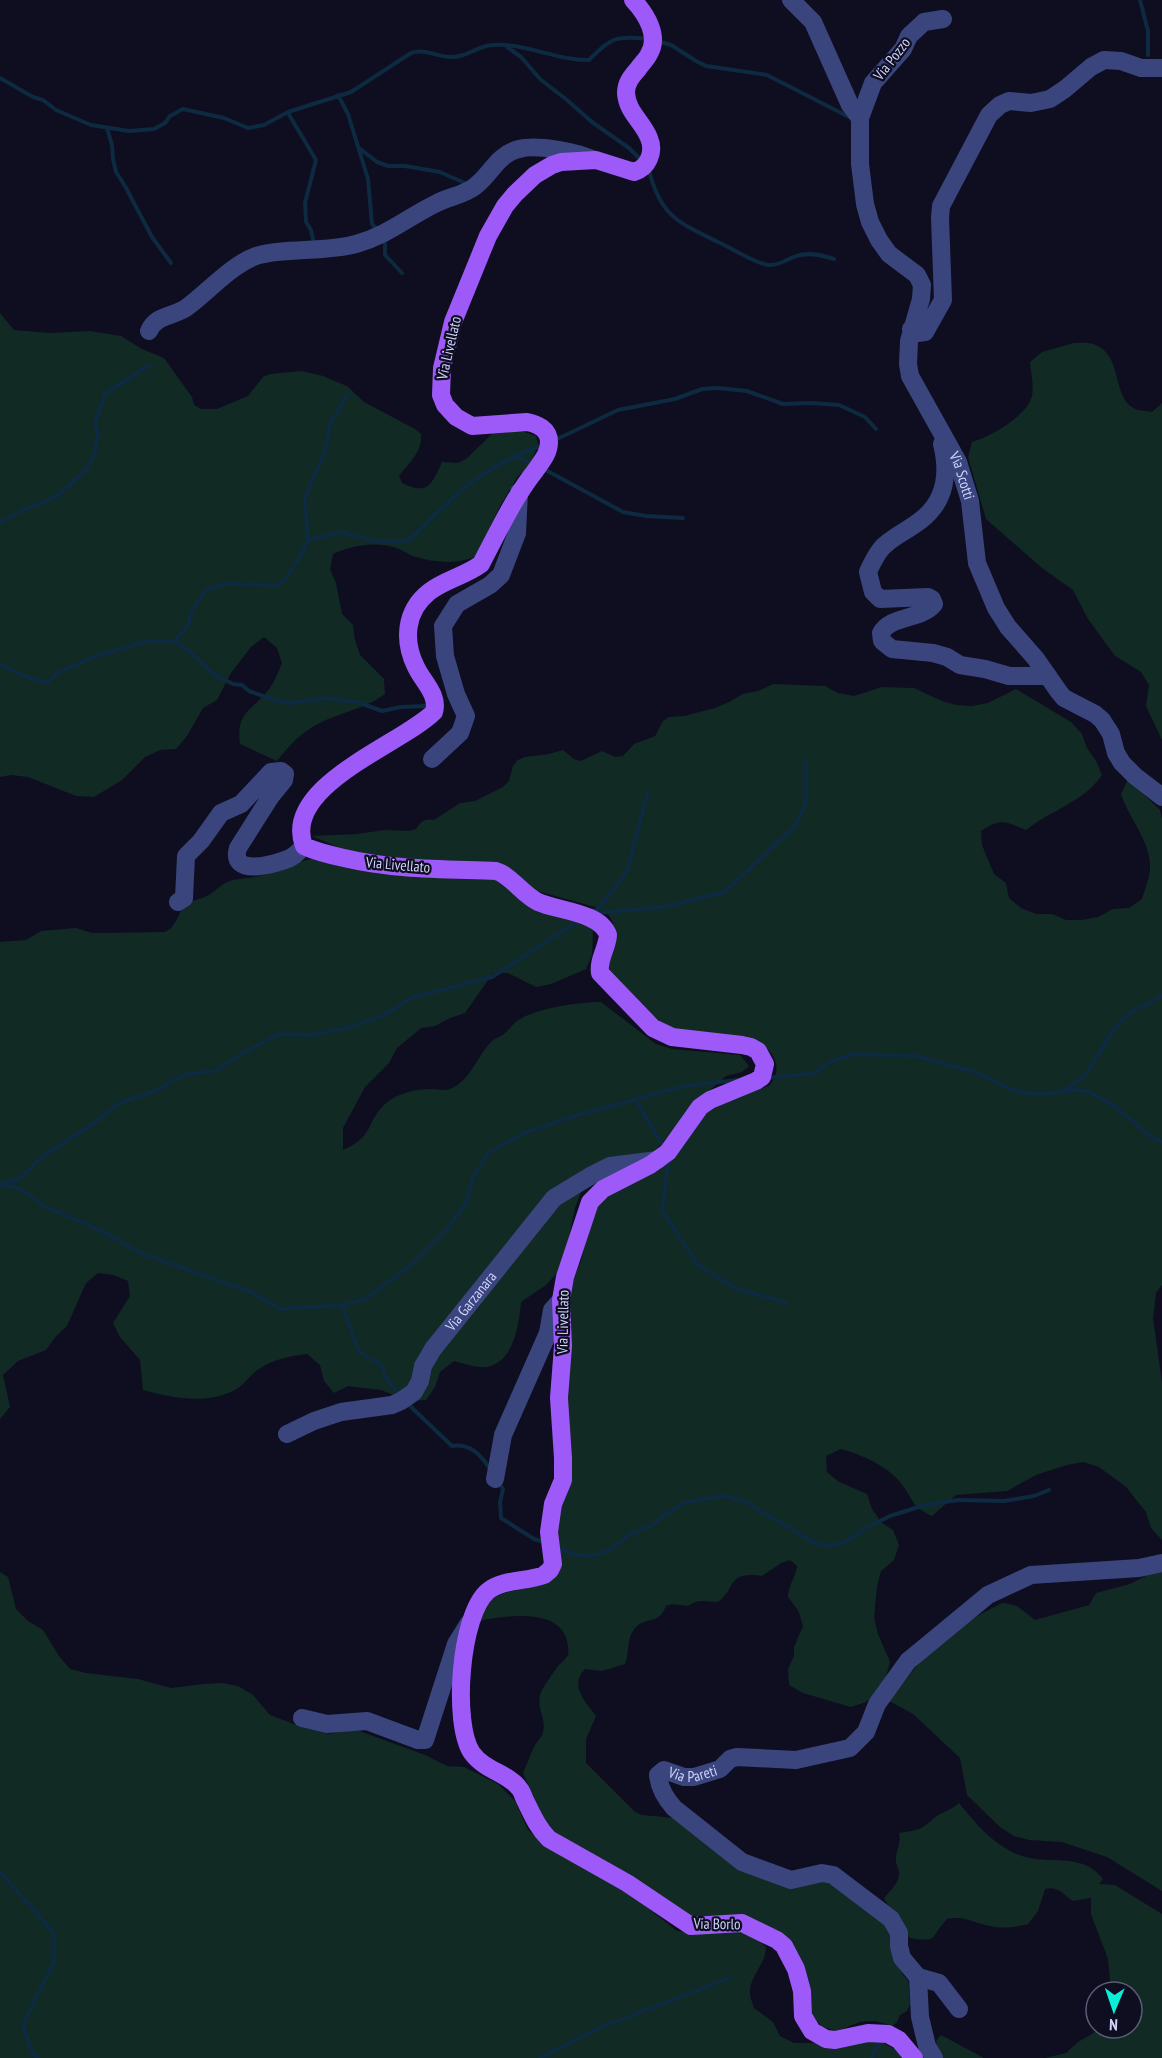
<svg xmlns="http://www.w3.org/2000/svg" width="1162" height="2058" font-family="'PT Sans Narrow',sans-serif">
	<style>
		.green { fill: #112a24 }
		.lines { fill: none; stroke-linecap: round; stroke-linejoin: round }
		.stream { stroke: #0d2a40; stroke-width: 4 }
		.minor { stroke: #3a457e; stroke-width: 18 }
		.major { stroke: #9e5af9; stroke-width: 18 }
		.labels { text-anchor: middle; stroke-width: 4.5; stroke-linejoin: round; paint-order: stroke }
		.street-label { font-size: 15px; fill: #cfd3fd; stroke: #0e0e20 }
	</style>
	<rect width="100%" height="100%" fill="#0e0e20"/>
	<path class="green" d="M0,313L14,330L50,333L90,331L121,336L142,349L164,358L192,397L194,405L201,409H217L248,396L263,377L270,374L302,371L323,376L347,386L364,402L415,429L421,434C423,451 409,463 399,476L402,483C428,496 432,484 442,462L458,463L466,459L495,431H521L536,436L538,444L531,465L518,476L499,508L477,556C456,565 435,563 413,556C408,554 402,550 397,548C376,541 353,545 333,554L330,569L336,583L342,614L353,625L355,640L360,655L384,679L385,694C362,711 334,713 311,728C298,736 286,749 277,761L240,744C236,714 249,712 267,692C274,683 278,673 282,663L277,648L264,637L251,647L231,673L217,700L203,708L187,736L176,749L160,750L145,757L122,780L94,797L76,796L28,777L11,775L0,777Z
		M1074,343C1080,343 1087,342 1093,344C1125,354 1110,401 1138,410C1142,411 1147,411 1152,412L1162,403V740L1146,706L1149,685L1141,672L1115,656L1088,619L1073,590L1042,568L986,519L968,457L972,442C991,437 1027,416 1032,396C1034,386 1031,373 1030,362L1042,352Z
		M773,684L825,686L838,693L854,696L882,687L914,688L942,701L956,705L972,706L988,703L1016,689L1071,722L1082,734L1087,748L1096,761L1102,775C1084,802 1051,810 1026,830C1005,821 1000,818 981,831L982,845L994,874L1006,883L1009,898L1021,908L1036,914H1052L1066,920H1082L1098,917L1113,909L1129,908L1142,899C1145,889 1150,877 1150,867C1151,842 1128,817 1121,794L1128,779L1160,810L1162,819V1285L1156,1293L1153,1318L1162,1382V1540L1151,1528L1146,1512L1126,1487L1099,1467L1083,1462L1067,1465L1036,1475L1007,1491L956,1495L932,1516C909,1505 914,1499 900,1482C886,1465 862,1455 841,1449L826,1456L827,1472L839,1482L867,1494L872,1509L881,1522L893,1530L899,1545L894,1560L881,1571L877,1586L874,1618L878,1634L890,1662L886,1677L878,1692L866,1702L851,1707L803,1693L789,1685L788,1669L794,1656V1647L803,1626L798,1610L788,1597C788,1585 796,1577 797,1566L790,1560L781,1563L762,1576C726,1571 737,1588 718,1602C706,1602 699,1598 688,1606L672,1604L666,1606C658,1626 647,1616 636,1627C626,1637 630,1652 625,1664L602,1671L585,1669C569,1686 585,1701 596,1716L586,1739V1763L635,1812L642,1815L674,1818L723,1856L828,1881L882,1920L890,1931L894,1951L903,1975L908,1980L909,1988L910,2004L907,2011L900,2015L897,2022L892,2026L876,2021H868L860,2022L837,2031L822,2027L812,2015L793,1949L728,1915L694,1918L556,1833L542,1816L523,1773C527,1764 530,1756 534,1747C536,1742 542,1738 543,1732C547,1718 535,1708 541,1692C544,1686 555,1670 559,1665C562,1662 566,1659 568,1655C569,1651 568,1645 567,1641C560,1607 502,1616 478,1621C482,1614 487,1603 494,1598C505,1589 529,1590 544,1584L555,1540L568,1415L570,1288L581,1261L594,1209L702,1112L744,1094L769,1086C782,1071 777,1056 763,1045L666,1028L609,970L608,962L614,931L613,923L609,915L595,907L537,891L507,869L402,861L342,849L312,836L357,834L385,830L408,831L416,829C421,821 425,818 434,820L460,803L475,801L503,787L509,781L513,766L518,760L525,757L549,754L563,750L574,759L581,761L602,751L615,757L623,756L634,744L655,736L663,721L669,717L684,716L715,708L729,702L743,694L758,691Z
		M316,858L490,876L588,924L593,931L592,955L586,969L551,984L536,987L508,973H493L465,1013L450,1018L435,1026L421,1028L397,1048L389,1063L365,1087L343,1128V1150C375,1136 365,1123 385,1104C397,1093 416,1089 432,1089C438,1089 445,1091 450,1089C471,1081 477,1055 492,1041C495,1038 500,1037 504,1034C509,1030 512,1025 517,1021C535,1008 579,1002 601,1002L656,1044L672,1049L740,1055L749,1066L742,1072L726,1076L702,1097L677,1128L646,1159L603,1171L581,1192L575,1208L566,1251L557,1273L546,1285L521,1302C519,1324 514,1363 486,1367C476,1368 463,1363 454,1361L440,1372L435,1387L426,1400L409,1401L381,1390L348,1386L334,1393L324,1381L320,1365L307,1354C291,1356 273,1359 259,1369C250,1375 244,1385 235,1390C207,1405 172,1398 143,1390L140,1360L120,1337L113,1323L130,1296L128,1281L114,1275L98,1273L86,1283L67,1326L56,1336L46,1350L18,1361L3,1375L10,1407L0,1419V942L26,940L41,931L76,928L92,933H101L165,932C178,926 177,912 187,904C192,900 199,900 204,897C213,894 219,886 227,882C237,878 249,879 259,876C279,871 296,861 316,858Z
		M1162,1568V1891L1107,1857L1062,1842L1029,1840L1014,1836L1000,1827L967,1795L960,1758L913,1714L889,1701L927,1653L949,1634L981,1614L1002,1603L1009,1604L1017,1606L1035,1620L1089,1605L1096,1593L1130,1584Z
		M0,1572L8,1577L16,1609L28,1621L43,1630L59,1656L70,1669L86,1673L138,1679L171,1688L204,1684L222,1683L238,1686L253,1695L270,1715L302,1727L329,1734L354,1729L425,1755L447,1766L464,1767L498,1784L515,1801L528,1830L540,1840L615,1882L677,1931L701,1933L733,1930L755,1937L766,1947C766,1963 752,1974 750,1989C749,1995 752,2002 754,2008L773,2022L780,2036L794,2043H818L869,2039L883,2043L904,2054L907,2058H0Z
		M959,1803C977,1825 994,1846 1022,1856C1048,1865 1084,1852 1103,1879L1099,1884L1115,1885L1162,1914V2058H1045L1066,2053L1078,2042L1102,2028H1132V1992H1111L1108,1959L1091,1914V1898L1073,1901C1062,1894 1059,1886 1045,1889L1038,1911L1028,1924C1017,1927 1001,1929 990,1926C974,1923 964,1915 947,1919C930,1937 939,1943 910,1938C905,1932 905,1925 901,1919C896,1911 888,1908 884,1898C890,1891 900,1882 899,1872C898,1867 895,1863 896,1857C897,1848 901,1843 899,1833C918,1830 920,1831 934,1818C941,1812 950,1811 959,1803Z
		M941,2035L984,2058H943L939,2054L936,2041Z"/>
	<g class="lines">
		<path class="stream" d="M1140,0L1148,31V55
			M657,41L671,45L696,61L706,66L767,75L851,118
			M507,47L521,57L540,79L567,100L592,122L629,148L643,162
			M0,78L33,97L43,100L56,110L91,125L129,131L154,129L165,123L170,116L183,109L224,118L248,128L264,125L288,112L351,92L411,53C426,48 436,57 452,57C468,57 477,46 492,45C524,42 557,61 589,60C611,38 616,35 647,39
			M338,95L348,114L368,179L372,224L377,229
			M288,113L316,160L305,203L306,222L311,230L314,244
			M107,128L112,145L113,159L116,172L125,186L152,237L171,263
			M359,148L377,162L388,166H405L440,172L467,184
			M649,170C660,216 679,223 718,242C732,248 754,263 768,265C779,266 785,260 794,257C807,251 822,255 834,259
			M382,239L385,244V255L402,273
			M555,440L618,410L675,399L702,389L718,388L747,391L783,404L811,403L839,405L865,417L876,429
			M515,456L532,464
			M542,468L623,512L646,516L683,518
			M0,522L23,510L56,497L87,469L95,452L98,434L95,423L105,394L149,365
			M308,540L305,498L325,451L330,424L348,394
			M174,641L187,649L215,675L233,684L242,685L249,691L277,701L292,703L326,698L357,702L382,711L401,707L427,706
			M0,665L30,678L48,683L57,673L93,657L144,642L174,641L188,626L191,613L205,591L223,584L279,585C293,572 301,557 308,540L341,532L374,541H407C420,532 429,519 441,509C469,481 505,458 543,445
			M592,913L599,908L627,871L648,792
			M596,913L663,907L725,892L795,826L806,803V760
			M768,1078L815,1073L830,1062L854,1054L915,1056L975,1072L1013,1090L1026,1093L1044,1094L1075,1090L1090,1092L1117,1108L1153,1138L1162,1142
			M1064,1090C1099,1072 1100,1039 1126,1016C1136,1006 1152,1005 1162,995
			M635,1099L665,1149
			M669,1158L662,1210L698,1265L735,1288L787,1303
			M0,1184L21,1189L42,1205L101,1231L143,1254L251,1292L280,1309L342,1305L366,1299L411,1265L447,1229L466,1203L472,1180L487,1154L524,1133L578,1115L685,1086L737,1080
			M1,1184L20,1178L43,1156L99,1120L117,1104L160,1089L171,1081L187,1074L216,1071L238,1056L278,1034L311,1035L343,1029L382,1016L414,997L492,977L580,920
			M342,1305L359,1352L380,1364L390,1384L401,1396
			M408,1404L452,1446C470,1443 481,1455 490,1469
			M499,1483L503,1489L500,1502L501,1518L534,1539L544,1542
			M556,1547L578,1555H596L611,1549L632,1533L655,1524L661,1517L686,1502L725,1496L746,1502L815,1543L829,1546L845,1542L868,1527L890,1516L925,1505L958,1500L1004,1501L1034,1496L1049,1490
			M0,1872L54,1933V1963L39,1991L23,2025L32,2052L38,2058
			M540,2058L597,2029L729,1978
			M871,2058L881,2040"/>
		<g class="minor">
			<path d="M791,0L813,22L850,105L860,118"/>
			<path id="s1" d="M943,19L924,22L909,36L903,49L873,83L860,118V164L865,204L870,222L879,240L889,254L917,275L922,285L921,299L909,341L908,364L910,376L958,462L970,501L977,563L996,608L1008,627L1036,659L1059,692L1064,698L1095,714L1102,720L1111,734L1116,753L1122,763L1135,776L1162,797"/>
			<path d="M911,329L917,333L925,332L943,300L940,218L941,206L989,115L1000,105L1009,101L1031,103L1050,99L1065,89L1091,67L1104,60L1121,61L1141,68H1162"/>
			<path d="M149,331C156,315 172,317 186,308C207,293 231,265 256,256C285,247 324,253 356,244C388,235 408,217 437,203C448,197 460,196 471,189C490,178 495,155 519,149C537,144 577,152 594,160"/>
			<path d="M942,444C949,472 946,501 921,520C910,529 896,535 886,544C878,550 872,563 868,572L873,592L880,599L928,597L932,599L934,604C921,620 891,615 881,633L882,641L892,649L933,653L947,657L960,665L985,669L1009,676H1048"/>
			<path d="M432,759L460,733L466,716L456,694L445,656L443,626L457,604L490,585L501,575L517,533L519,492"/>
			<path d="M178,902L184,898L186,856L201,841L221,813L241,804L271,772L281,771L285,774L284,780L271,796L238,848C229,878 277,864 290,858C296,855 300,850 304,846"/>
			<path id="s2" d="M287,1434L314,1421L341,1412L392,1405L401,1401L414,1392L420,1381L423,1366L433,1349L554,1198L592,1175L610,1166L658,1160"/>
			<path d="M495,1479L503,1435L548,1333L552,1310L561,1300"/>
			<path d="M302,1718L327,1724L367,1721L418,1740H425L456,1644L469,1623"/>
			<path d="M918,1977L939,1983L959,2009"/>
			<path id="s3" d="M934,2058L927,2046L920,2017L918,1977L902,1958L899,1946V1933L891,1919L833,1875L822,1873L791,1880L742,1862L674,1808C666,1799 659,1787 658,1775L664,1770L684,1777H694L720,1769L730,1759L737,1757L796,1760L850,1748L866,1732L877,1704L908,1661L988,1595L1031,1575L1139,1568L1162,1563"/>
		</g>
		<path class="major" d="M633,0C646,14 660,36 649,54C647,59 641,64 638,69C631,77 626,83 626,93C627,112 643,122 649,138C655,152 648,168 634,172L596,160L561,162L552,165L535,175L515,194L505,206L488,236L453,322L442,368L441,395L445,405L456,417L472,426L527,422C537,424 549,429 549,442C549,454 541,462 535,471C513,499 498,532 481,564C465,576 444,580 429,592C405,611 403,641 416,667C423,682 439,695 434,712C402,744 281,786 304,846C317,852 330,855 344,858C394,870 445,869 496,871L501,873C515,881 524,895 538,902C558,911 600,912 608,935C607,949 598,959 600,973L653,1028L672,1037L742,1045L751,1047L758,1051L765,1064L762,1077L756,1081L710,1100L700,1107L668,1152L650,1165L603,1189L590,1202L565,1277L561,1300L563,1346L559,1398L563,1458V1480L553,1504L549,1532L553,1564L550,1570L544,1575C527,1582 502,1579 488,1591C460,1614 452,1724 472,1753C485,1771 508,1773 519,1788C522,1791 523,1796 525,1800C532,1814 537,1827 549,1839L627,1883L691,1926L742,1923L777,1940L784,1946L796,1969L802,1991L803,2016L812,2031L826,2039L835,2040L868,2033L888,2034L899,2040L914,2058"/>
	</g>
	<g class="labels">
		<g class="street-label">
			<text transform="translate(892 59) rotate(-52)" y="5">Via Pozzo</text>
			<text transform="translate(449 348) rotate(-77)" y="5">Via Livellato</text>
			<text dy="5" stroke="none"><textPath href="#s1" startOffset="531">Via Scotti</textPath></text>
			<text transform="translate(398 865) rotate(5)" y="5">Via Livellato</text>
			<text dy="5" stroke="none"><textPath href="#s2" startOffset="244">Via Garzanara</textPath></text>
			<text transform="translate(563 1322) rotate(-89)" y="5">Via Livellato</text>
			<text dy="5" stroke="none"><textPath href="#s3" startOffset="480">Via Pareti</textPath></text>
			<text transform="translate(717 1924) rotate(1)" y="5">Via Borlo</text>
		</g>
	</g>
	<g transform="translate(1114 2010) rotate(182)"><circle r="28" fill="#0e0e20" stroke="#5b5d78" stroke-width="1.5"/>
	<path d="M0-4.5L10 22L0 15L-10 22Z" fill="#09efd8"/>
	<text y="-9" font-size="16" font-weight="bold" text-anchor="middle" fill="#cfd3fd">N</text>
	</g>
</svg>
